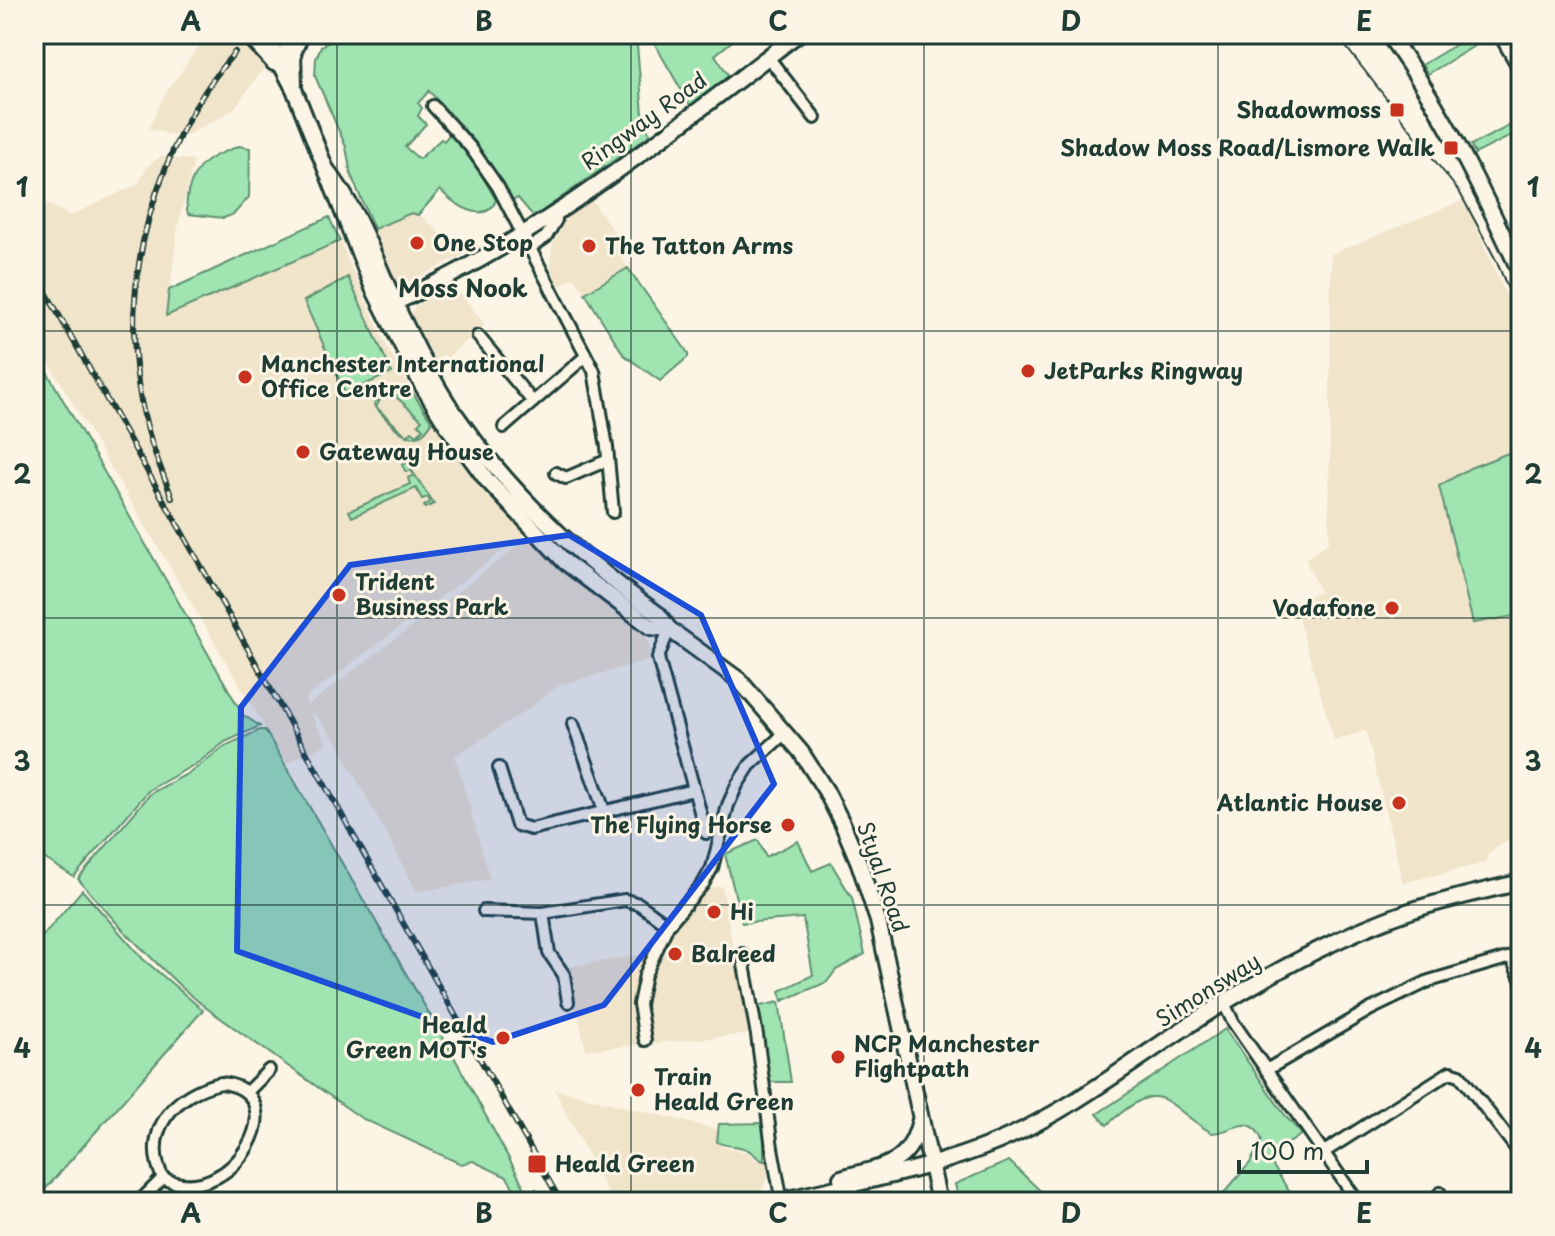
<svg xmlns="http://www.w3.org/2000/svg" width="1555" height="1236" font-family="'Playpen Sans',sans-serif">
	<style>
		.built { fill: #f0e4ca }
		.green { fill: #9fe4b1; stroke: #5f9072; stroke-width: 2 }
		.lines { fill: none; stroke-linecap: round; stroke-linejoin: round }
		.street-casing { stroke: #1f3d34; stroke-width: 16 }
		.secondary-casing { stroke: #1f3d34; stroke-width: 20 }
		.street { stroke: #fcf5e5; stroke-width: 10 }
		.secondary { stroke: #fcf5e5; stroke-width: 14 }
		.tram { stroke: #1f3d34; stroke-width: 2 }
		.rail-casing { stroke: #1f3d34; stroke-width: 6 }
		.rail { stroke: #fcf5e5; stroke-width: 3; stroke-dasharray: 9; stroke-linecap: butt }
		.marked { fill: #1d4ed8; fill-opacity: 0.2; stroke: #1d4ed8; stroke-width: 6; stroke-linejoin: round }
		.grid { fill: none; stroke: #1f3d34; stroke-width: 2; stroke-opacity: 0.55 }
		.poi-dot { fill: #c8321e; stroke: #fcf5e5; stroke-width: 3 }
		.labels { text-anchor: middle; stroke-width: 6; stroke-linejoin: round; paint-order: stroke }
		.poi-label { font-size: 22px; font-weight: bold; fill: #1f3d34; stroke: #fcf5e5; text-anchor: start }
		.street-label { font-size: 22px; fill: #1f3d34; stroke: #fcf5e5 }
		.neighbourhood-label { font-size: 24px; font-weight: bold; fill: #1f3d34; stroke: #fcf5e5 }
		.neatline { fill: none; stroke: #1f3d34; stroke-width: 3 }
		.grid-label { font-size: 26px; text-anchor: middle; font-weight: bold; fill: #1f3d34 }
	</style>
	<rect width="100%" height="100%" fill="#fcf5e5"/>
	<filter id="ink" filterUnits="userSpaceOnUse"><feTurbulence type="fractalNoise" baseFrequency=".0125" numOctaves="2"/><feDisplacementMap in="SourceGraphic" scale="16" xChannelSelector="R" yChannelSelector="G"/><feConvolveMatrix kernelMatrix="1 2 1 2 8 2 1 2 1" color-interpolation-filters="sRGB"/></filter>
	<g filter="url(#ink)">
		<path class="built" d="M207,34H295L267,64L233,110L190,134L170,135L149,128L162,99Z
			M161,156L194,161L178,226L167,315L340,241L385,343L413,393L469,472L525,534L305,698L307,706L529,538L572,580L599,596L645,632L653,659L559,685L530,708L455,756L490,879L417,892L337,742L314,713L311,714L327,744L286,763L34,338V196L70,216L138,184L148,166Z
			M589,197L626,248L620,253L628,268L585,293L574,277L557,288L550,264L553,244L569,214Z
			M1462,201L1472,218L1521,329V448L1470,468L1439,486L1521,611V837L1508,841L1496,848L1488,855L1485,863L1403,883L1366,731L1334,740L1293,601L1320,592L1305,559L1329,542L1331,254Z
			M411,213L424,218L462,255L404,285L396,282L374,229Z
			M454,285L485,325L447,358L444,355L435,360L411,314L415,306Z
			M722,886L749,1034L586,1050L567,967L645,954L683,917L705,889Z
			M554,1089L719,1130L717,1141L722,1147L748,1153L757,1160L768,1162V1175L761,1192L762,1195L739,1202H612Z"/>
		<path class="green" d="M355,34H636L644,125L651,134L534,217L518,198L513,200L476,143L429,91L418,103L422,108L418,116L426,124L405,147L419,159L441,139L444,141L451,132L476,165L496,200C485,227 453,203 440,190L418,215L411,213L374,229L351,175L346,147L315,76L316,58L321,46L334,39Z
			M649,34H733L736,38L715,55L729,76L690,105Z
			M1473,34H1488L1489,37L1428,74L1422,65Z
			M1521,120V131L1475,154L1471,145Z
			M239,146L250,148L249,197L234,214L224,218L188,214C183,197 193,170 208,160C217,154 229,150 239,146Z
			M329,217L340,241L166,316L169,290Z
			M628,268L688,353V357L660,381L624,355L585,293Z
			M348,277L392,373L345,393L304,301Z
			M34,349L243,715L260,726L225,742L199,762L149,790L74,877L34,852Z
			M404,392L413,393L432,422C414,455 390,424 374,405L375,401L380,400L376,407L407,436L412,431L417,435L423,429L418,424L422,420L395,396Z
			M1521,448V615L1473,623L1439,486L1470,468Z
			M407,463L434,504L425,508L424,506L430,502L428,497L422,499L416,488L352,517L349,511L410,484L408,478L414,475L411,470L406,472L402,465Z
			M260,730H265L452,1053L528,1194L536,1189L543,1202H522L507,1177L473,1161L461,1164L361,1118L205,1007L180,986L122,929L78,879L151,793L191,772L225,746Z
			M758,840L766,857L798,841L812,871L831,863L852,898L865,954L836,970L827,982L782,1001L780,991L813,975L803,918L742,923L725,854Z
			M82,890L143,959L203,1010L34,1202V946Z
			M779,1002L791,1082H770L756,1007Z
			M1225,1029L1287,1118L1302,1134L1276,1152L1271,1163L1296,1202H1216L1250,1163L1262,1140C1250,1111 1234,1132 1212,1133C1162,1104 1164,1073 1107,1125L1097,1114Z
			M764,1123V1161C756,1159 754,1152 746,1149C737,1145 726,1147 717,1142L719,1124Z
			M1009,1161L1052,1202H959L955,1184Z"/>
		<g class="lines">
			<g class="street-casing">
				<path id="street" d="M1499,34L1521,72
					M768,57L815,118
					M433,106L471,148L498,187L594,371L607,447L613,512
					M531,247L546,237L556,220L553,214
					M478,336L533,402
					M504,427L586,356
					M556,473L566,478L608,460
					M669,629L658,658L706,833
					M573,724L605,813
					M499,768L517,825L531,829L694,790
					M484,911L543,913L625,900L639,904L668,925
					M543,913L549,953L564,975L568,1002
					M742,954L757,1035L772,1148L782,1202
					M1511,957L1521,979
					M1224,1003L1233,1022L1358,1202
					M645,1040L639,1004L645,975L668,925L703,884L712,868L728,805L737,785L750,765L785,733
					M1268,1069L1371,1009L1429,981L1521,954
					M221,1083C300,1091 232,1213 163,1178C140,1131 176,1092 221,1083Z
					M248,1091L269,1070
					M1324,1152L1450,1072L1460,1075L1521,1155
					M139,1202L163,1178
					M361,1202L382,1199L394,1202
					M1434,1202L1440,1193"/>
			</g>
			<g class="secondary-casing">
				<path id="secondary" d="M243,34L252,39L274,63
					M265,34L294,89L373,288L422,385L450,430L487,480L565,562L651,627L669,629
					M284,34L290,57
					M1388,34C1442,108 1483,191 1521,274
					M294,85L293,53L301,34
					M326,169C363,215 379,274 406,326C422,358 438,392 460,421C513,496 585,562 659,615L669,629L739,680L801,752L826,791L843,825L859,863L878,921L939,1202
					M387,306C538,241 668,133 798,34
					M841,1178C882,1166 909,1168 920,1120
					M777,1202C852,1183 928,1171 999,1141C1081,1106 1149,1048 1225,1002C1283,967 1345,933 1410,911C1446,899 1484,891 1521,882"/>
			</g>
			<use href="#street" class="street"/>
			<use href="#secondary" class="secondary"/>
			<path class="tram" d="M1336,34L1460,193L1496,260L1521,320"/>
			<g class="rail-casing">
				<path id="rail" d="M34,271L561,1202
					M172,498C165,479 157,460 151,441C123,350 131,253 166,167C183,125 205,86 235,52"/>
			</g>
			<use href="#rail" class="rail"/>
		</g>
	</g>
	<path class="marked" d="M569,535L701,615L774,784L604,1005L493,1042L237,951L241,707L350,565Z"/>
	<path class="grid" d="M337,34V1202M631,34V1202M924,34V1202M1218,34V1202M34,331H1521M34,618H1521M34,905H1521"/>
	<g class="poi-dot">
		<rect x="1389" y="102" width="16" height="16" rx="4"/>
		<rect x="1443" y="140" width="16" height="16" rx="4"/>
		<circle cx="417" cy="243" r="8"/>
		<circle cx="589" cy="246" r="8"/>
		<circle cx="1028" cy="371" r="8"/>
		<circle cx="245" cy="377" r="8"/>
		<circle cx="303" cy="452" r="8"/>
		<circle cx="339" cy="595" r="8"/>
		<circle cx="1392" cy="608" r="8"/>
		<circle cx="1399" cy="803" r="8"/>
		<circle cx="788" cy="825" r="8"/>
		<circle cx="714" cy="912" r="8"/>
		<circle cx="675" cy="954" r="8"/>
		<circle cx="503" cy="1038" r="8"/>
		<circle cx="838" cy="1057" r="8"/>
		<circle cx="638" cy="1090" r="8"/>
		<rect x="527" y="1154" width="20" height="20" rx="4"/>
	</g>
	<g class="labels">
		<g class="poi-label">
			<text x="1381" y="118" text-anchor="end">Shadowmoss</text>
			<text x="1435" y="156" text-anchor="end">Shadow Moss Road/Lismore Walk</text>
			<text x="433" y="251">One Stop</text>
			<text x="605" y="254">The Tatton Arms</text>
			<text x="261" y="372">Manchester International<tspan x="261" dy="25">Office Centre</tspan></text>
			<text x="1044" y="379">JetParks Ringway</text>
			<text x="319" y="460">Gateway House</text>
			<text x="355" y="590">Trident<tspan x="355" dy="25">Business Park</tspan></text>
			<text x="1376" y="616" text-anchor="end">Vodafone</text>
			<text x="1383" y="811" text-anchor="end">Atlantic House</text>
			<text x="772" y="833" text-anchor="end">The Flying Horse</text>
			<text x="730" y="920">Hi</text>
			<text x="691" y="962">Balreed</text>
			<text x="487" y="1033" text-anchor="end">Heald<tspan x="487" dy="25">Green MOT's</tspan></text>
			<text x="854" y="1052">NCP Manchester<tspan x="854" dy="25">Flightpath</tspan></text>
			<text x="654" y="1085">Train<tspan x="654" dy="25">Heald Green</tspan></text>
			<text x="555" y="1172">Heald Green</text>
		</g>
		<g class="street-label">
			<text transform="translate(644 121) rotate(-36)" y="8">Ringway Road</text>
			<text transform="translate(883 877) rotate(71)" y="8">Styal Road</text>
			<text transform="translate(1208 990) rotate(-32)" y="8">Simonsway</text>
		</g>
		<g class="neighbourhood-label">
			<text x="463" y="297">Moss Nook</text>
		</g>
	</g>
	<rect width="1555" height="1236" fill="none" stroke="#fcf5e5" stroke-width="88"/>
	<path d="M1239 1160v12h128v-12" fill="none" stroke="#1f3d34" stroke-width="4"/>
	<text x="1251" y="1160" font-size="24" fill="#1f3d34" stroke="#fcf5e5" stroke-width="6" paint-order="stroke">100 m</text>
	<rect x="44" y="44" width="1467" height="1148" class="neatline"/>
	<g class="grid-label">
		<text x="191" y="31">A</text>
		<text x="484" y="31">B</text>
		<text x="778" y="31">C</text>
		<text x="1071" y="31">D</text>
		<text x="1364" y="31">E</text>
		<text x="22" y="197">1</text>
		<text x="1533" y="197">1</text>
		<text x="22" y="484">2</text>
		<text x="1533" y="484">2</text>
		<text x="22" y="771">3</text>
		<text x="1533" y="771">3</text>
		<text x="22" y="1058">4</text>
		<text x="1533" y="1058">4</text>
		<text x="191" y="1223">A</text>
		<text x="484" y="1223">B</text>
		<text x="778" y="1223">C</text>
		<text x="1071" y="1223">D</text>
		<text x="1364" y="1223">E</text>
	</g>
</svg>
